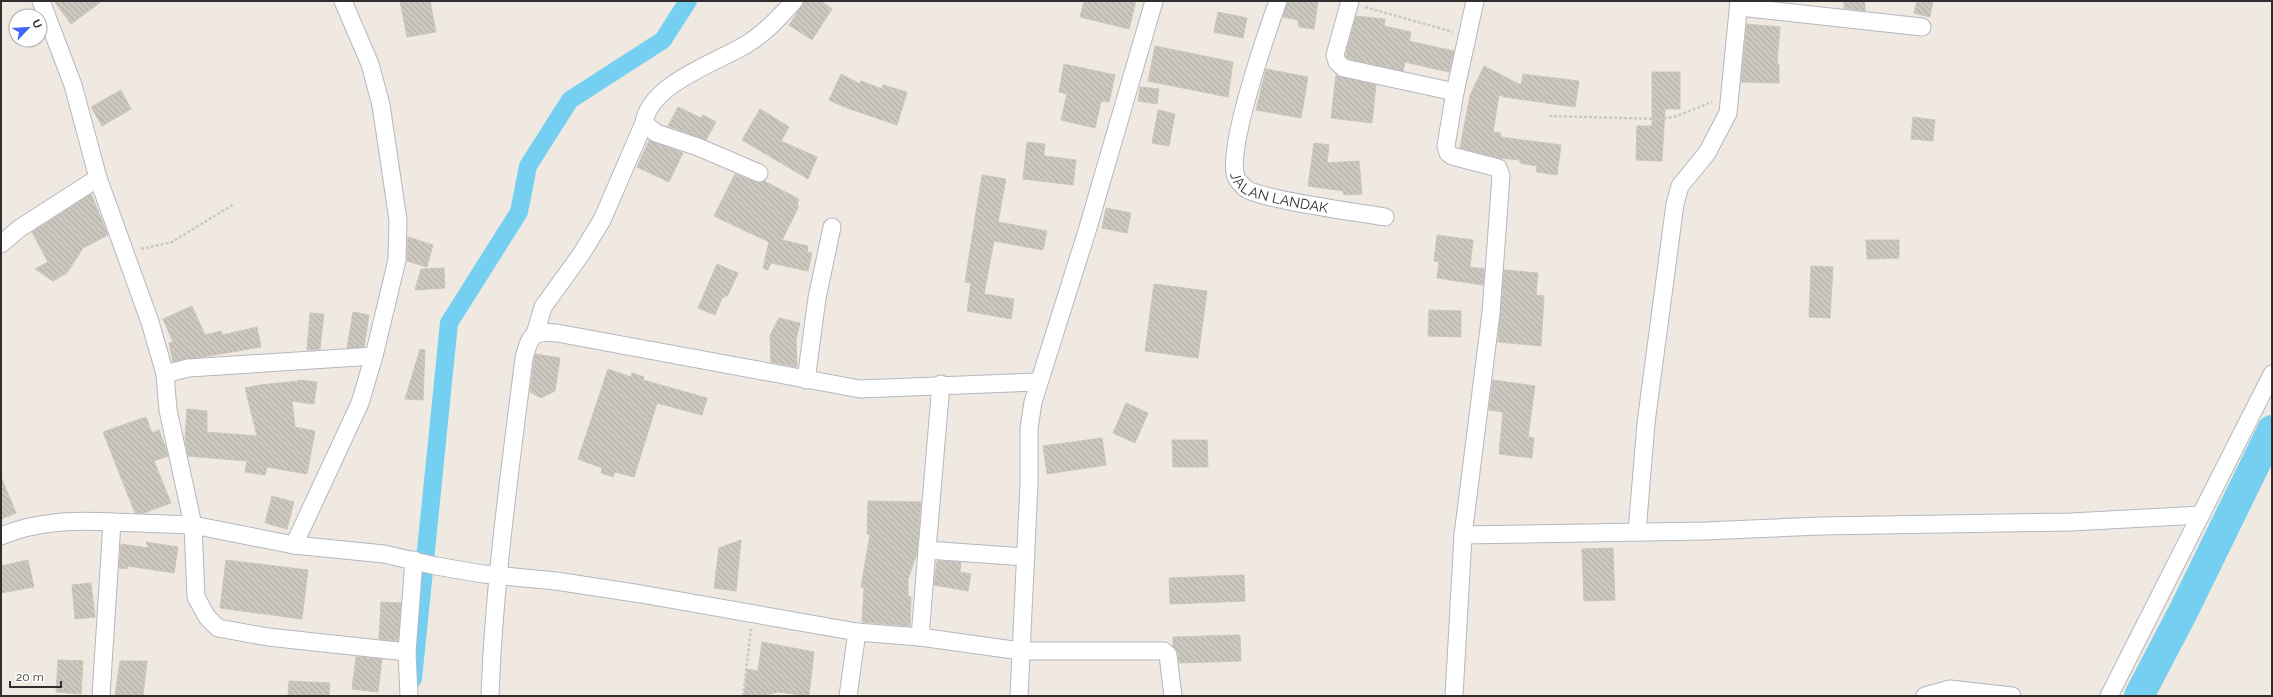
<svg xmlns="http://www.w3.org/2000/svg" width="2273" height="697" font-family="Raleway,sans-serif">
	<style>
		.lines { fill: none; stroke-linecap: round; stroke-linejoin: round }
		.canal { stroke: #75cff0; stroke-width: 18 }
		.river { stroke: #75cff0; stroke-width: 30 }
		.building { fill: url(#building-back-hatch); stroke: #cbc5ba }
		.minor-casing { stroke: #b4b7c1; stroke-width: 19 }
		.path { stroke: #c9c9c9; stroke-width: 2.5; stroke-dasharray: 3 2; stroke-linecap: butt }
		.minor { stroke: #fff; stroke-width: 17 }
		.labels { text-anchor: middle; stroke-width: 4; stroke-linejoin: round; paint-order: stroke }
		.street-label { font-size: 14px; fill: #2e2e2e; stroke: #fff }
	</style>
	<defs>
		<pattern id="building-back-hatch" width="6" height="6" patternUnits="userSpaceOnUse"><rect width="6" height="6" fill="#cbc7bf"/><path d="M-1 5l2 2M0 0l6 6M5-1l2 2" fill="none" stroke="#afaba4"/></pattern>
	</defs>
	<rect width="100%" height="100%" fill="#efe9e1"/>
	<g class="lines">
		<path class="canal" d="M413,679L449,323L519,212L528,166L570,100L663,40L688,1"/>
		<path class="river" d="M2139,696L2183,612L2272,430"/>
	</g>
	<path class="building" d="M54,1H102L71,24Z
		M400,1H430L436,32L407,37Z
		M805,1H821L832,9L812,40L789,25Z
		M1084,1H1136L1129,29L1080,17Z
		M1288,1H1318L1314,29L1299,27L1298,20L1283,17Z
		M1844,1H1865V11L1844,8Z
		M1917,1H1933L1930,17L1914,13Z
		M1218,12L1247,18L1243,38L1214,32Z
		M1356,16L1385,19L1384,26L1411,32L1409,41L1454,51L1449,72L1405,62L1403,71L1349,59L1346,57L1347,50Z
		M1747,24L1780,27L1777,64H1779V83L1741,82Z
		M1155,46L1233,62L1228,97L1148,81Z
		M1064,64L1115,75L1109,102L1101,101L1095,128L1061,120L1067,94L1059,92Z
		M1484,66L1521,85L1523,74L1579,81L1575,107L1504,97L1499,95L1493,132L1501,133L1500,137L1561,145L1557,175L1536,172L1537,166L1520,163V160L1499,158L1460,148L1470,95Z
		M1266,69L1308,77L1301,118L1256,110Z
		M1652,72H1680V109H1665L1662,161L1636,160L1637,126H1652Z
		M841,74L860,84L861,81L882,89L883,85L907,92L897,125L847,108L829,100Z
		M1336,75L1376,85L1372,123L1331,118Z
		M1140,87L1159,89L1157,104L1138,101Z
		M121,90L131,109L102,126L91,107Z
		M678,107L701,118L703,115L716,122L706,140L668,126Z
		M760,109L789,127L781,141L817,157L808,179L742,140Z
		M1158,110L1175,114L1169,146L1152,143Z
		M1913,117L1935,120L1933,141L1911,139Z
		M649,140L683,153L669,182L637,167Z
		M1027,142L1045,144L1044,156L1076,160L1073,185L1023,179Z
		M1314,143L1329,145L1327,163L1359,161L1362,194L1344,195L1343,191L1308,186Z
		M735,174L755,182L764,181L799,199L797,205L799,206L782,240L808,246L807,252L812,253L808,271L771,263L768,270L763,268L769,242L714,216Z
		M982,175L1006,179L998,222L1047,231L1043,250L994,241L984,294L1014,299L1011,319L967,311L971,283L965,282Z
		M91,194L108,235L83,248L67,273L53,281L35,269L48,262L32,232Z
		M1106,208L1131,213L1127,233L1102,228Z
		M1437,235L1473,240L1470,267L1484,269L1483,285L1437,278L1439,262L1434,261Z
		M408,237L433,245L427,267L407,261Z
		M1866,240H1899V258L1867,259Z
		M717,264L738,273L728,295L722,298L715,315L698,308Z
		M1811,266L1833,267L1830,318L1809,317Z
		M444,268L445,288L415,290L421,269Z
		M1504,270L1538,273L1536,295L1544,296L1541,346L1498,342Z
		M1154,284L1207,291L1198,358L1145,351Z
		M192,306L205,335L221,331L222,335L257,327L261,347L173,362L169,343L173,342L163,319Z
		M1429,310L1461,311V337L1428,336Z
		M353,312L369,315L364,347L347,348Z
		M310,313L324,314L320,349L307,350Z
		M779,318L800,323L796,340L797,367L771,362L770,335Z
		M420,349L425,350L423,400L405,399Z
		M535,354L560,358L555,391L541,398L530,392Z
		M608,369L631,377L632,373L644,377L643,380L707,398L702,415L657,403L634,477L615,472L613,477L601,473L602,468L578,459Z
		M299,380L317,382L314,404L292,401L295,427L315,431L307,474L267,467L265,475L245,472L247,461L188,456L185,440L187,409L207,411V432L257,436L245,388L260,385L299,381Z
		M1493,380L1535,386L1528,437L1534,438L1532,458L1499,454L1503,412L1489,410Z
		M1126,403L1148,413L1135,443L1113,433Z
		M146,417L152,433L159,430L166,449L168,456L154,461L171,503L144,513H135L103,432Z
		M1102,438L1106,465L1047,474L1043,446Z
		M1172,440H1207L1208,467H1173Z
		M1,477L16,513L1,519Z
		M272,496L294,502L287,529L265,523Z
		M868,501L921,502L917,553L908,579V596L911,597L910,626L862,622L864,587H861L870,534H867Z
		M741,540L736,591L714,588L719,548Z
		M146,542L178,547L174,573L128,566L127,569L119,568L121,544L149,548Z
		M1613,548L1615,600L1584,601L1582,549Z
		M28,560L34,587L1,593V566Z
		M226,560L308,570L302,619L220,608Z
		M937,561L961,562L960,572L971,574L968,591L934,585Z
		M1244,575L1245,601L1170,604L1169,578Z
		M91,583L95,617L75,619L72,585Z
		M381,602L401,603L398,641L379,639Z
		M1240,635L1241,661L1179,663L1178,653L1173,646V637Z
		M762,642L814,652L809,696L778,692L763,696H744L747,669L758,671Z
		M356,657L382,659L378,692L352,689Z
		M58,660L83,661L81,694L56,692Z
		M120,661H147L143,696H115Z
		M289,681L330,683L329,696H288Z"/>
	<g class="lines">
		<g class="minor-casing">
			<g id="minor">
				<path d="M41,1L73,85L98,178"/>
				<path id="s1" d="M1278,1C1267,32 1226,149 1236,177C1237,180 1243,186 1245,188C1258,199 1362,213 1385,217"/>
				<path d="M1350,1L1335,55L1337,62L1344,68L1455,92"/>
				<path d="M1739,7L1922,27"/>
				<path d="M759,173L698,147L656,133L644,123C649,84 718,62 747,44C766,32 780,17 794,1"/>
				<path d="M1,244L20,228L98,178L150,322L165,374L168,410L193,525L112,522L101,696"/>
				<path d="M535,334L543,307L582,253L602,220L644,123"/>
				<path d="M165,374L188,368L374,356"/>
				<path d="M806,380L817,298L832,227"/>
				<path d="M1637,532L1646,423L1675,204L1680,186L1707,153L1728,113L1739,1"/>
				<path d="M1463,535L1705,531L1821,526L2071,522L2201,515"/>
				<path d="M1,536C37,521 74,520 112,522"/>
				<path d="M294,545L360,403L374,356L397,260L398,220L381,105L370,64L343,1"/>
				<path d="M927,550L941,384"/>
				<path d="M920,637L927,550L1026,557"/>
				<path d="M407,652L268,637L218,628L207,617L196,597L193,525L294,545L384,554L436,566L483,574L556,581L641,594L857,632L920,637L1021,651H1164L1168,655L1173,696"/>
				<path d="M409,696L407,652L414,560"/>
				<path d="M490,696C494,583 510,470 524,358C530,335 532,331 557,333L860,389L1038,382"/>
				<path d="M848,696L857,632"/>
				<path d="M1019,696L1029,484V429L1033,402L1087,231L1154,1"/>
				<path d="M1454,696L1463,535L1491,313L1501,176L1498,168L1452,156L1448,153L1446,146L1455,92L1475,1"/>
				<path d="M1925,696L1950,689L2012,696"/>
				<path d="M2109,696L2272,374"/>
			</g>
		</g>
		<path class="path" d="M1365,7L1453,32
			M1549,116L1658,119L1674,117L1712,102
			M141,249L172,242L234,204
			M743,696L751,629"/>
		<use href="#minor" class="minor"/>
	</g>
	<g class="labels">
		<g class="street-label">
			<text dy="5" stroke="none"><textPath href="#s1" startOffset="230">JALAN LANDAK</textPath></text>
		</g>
	</g>
	<rect width="2273" height="697" fill="none" stroke="#2e2e2e" stroke-width="4"/>
	<g transform="translate(28 28) rotate(65)"><circle r="19" fill="#ffffff" stroke="#ababab"/>
	<path d="M0-3L7 15L0 10L-7 15Z" fill="#4264fb"/>
	<text y="-6" font-size="11" font-weight="bold" text-anchor="middle" fill="#2e2e2e">U</text>
	</g>
	<path d="M10 681v6h51v-6" fill="none" stroke="#2e2e2e" stroke-width="2"/>
	<text x="16" y="681" font-size="12" fill="#2e2e2e" stroke="#ffffff" stroke-width="3" paint-order="stroke">20 m</text>
</svg>
